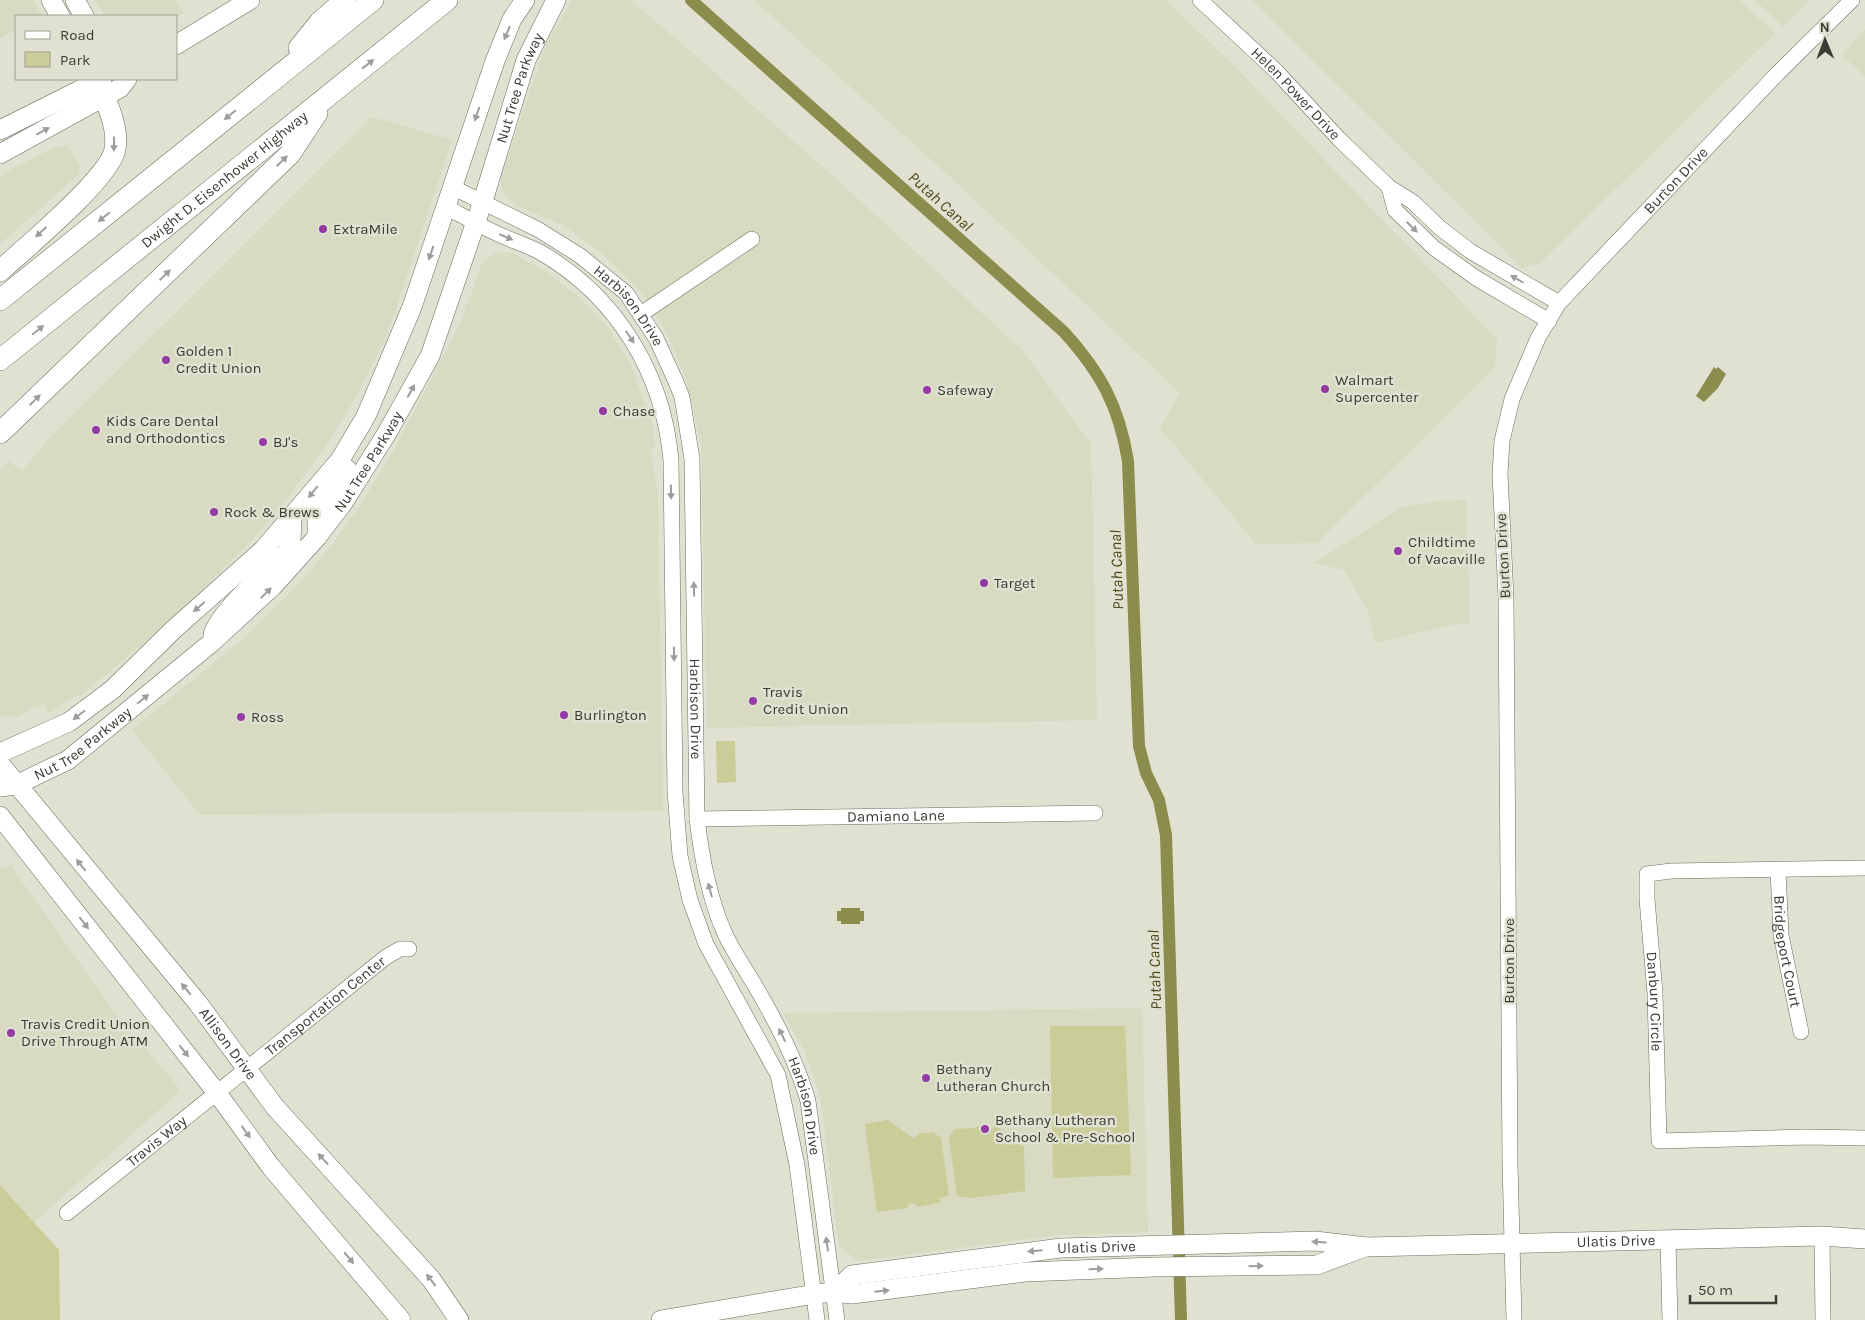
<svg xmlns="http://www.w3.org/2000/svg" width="1865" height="1320" font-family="Karla,sans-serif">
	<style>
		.built { fill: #d8dac1 }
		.green { fill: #c9cd97 }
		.water { fill: #8a8d4c }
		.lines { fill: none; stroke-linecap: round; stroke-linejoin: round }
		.canal { stroke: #8a8d4c; stroke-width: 12 }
		.minor-casing { stroke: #6b6c5d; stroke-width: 16 }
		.major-casing { stroke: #6b6c5d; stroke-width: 20 }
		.highway-casing { stroke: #6b6c5d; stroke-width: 22 }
		.minor { stroke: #fff; stroke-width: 15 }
		.major { stroke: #fff; stroke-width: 19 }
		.highway { stroke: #fff; stroke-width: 21 }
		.oneway { fill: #9d9d9a }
		.poi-dot { fill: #943aa5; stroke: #e0e1d0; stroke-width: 2 }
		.labels { text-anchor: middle; stroke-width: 5; stroke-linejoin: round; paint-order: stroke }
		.street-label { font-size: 15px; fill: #3b3b34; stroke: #e0e1d0 }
		.poi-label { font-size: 15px; fill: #3b3b34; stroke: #e0e1d0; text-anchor: start }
		.water-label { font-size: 16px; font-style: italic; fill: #484a18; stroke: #e0e1d0 }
	</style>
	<rect width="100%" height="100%" fill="#e0e1d0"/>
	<path class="built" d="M0,0H33L42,16H16V30L0,38Z
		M94,0H175L184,13L176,17L105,16Z
		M572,0H630L674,37L831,174L1023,351L1091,444L1097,720L707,728L701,441L686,379L666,332L643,294L601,253L563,225L515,205L502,192L501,176L546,45Z
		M754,0H1166L1238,70L1497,339L1495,367L1317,543L1256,544L1160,428L1180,393L948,175Z
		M1252,0H1739L1775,33L1540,263L1522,268Z
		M1755,0H1810L1783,27Z
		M1865,30V77L1842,55Z
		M372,117L452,140L396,309L382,345L350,407L326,446L287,499L253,539L194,598L124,660L80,696L79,694L49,713L45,705L30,709L18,717L2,716L0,713V471L8,461L22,471L47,441Z
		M63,146L68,147L80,166L79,174L0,244V176L52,148Z
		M498,252L515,254L548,273L580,298L608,328L631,365L652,423L655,444L651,450L658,496L663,811L200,815L132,730L239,642L295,588L323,556L360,506L395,448L460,324L483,261Z
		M1466,500L1470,624L1449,625L1375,643L1368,611L1344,570L1314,563L1402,507L1439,501Z
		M11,866L120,1020L177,1085L179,1092L34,1222L0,1185V869Z
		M1142,1008L1148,1232L1059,1235L858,1261L839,1246L820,1095L804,1050L783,1013Z"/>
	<path class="green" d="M716,741H735L736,782L717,783Z
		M1050,1026H1125L1131,1175L1053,1178Z
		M888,1120L914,1139L918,1134L933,1132L941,1138L949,1195L939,1199L940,1202L938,1203L917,1207L914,1203L908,1204L907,1208L877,1212L865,1124Z
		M982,1125L990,1131L995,1125L1024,1147L1025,1191L971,1198L957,1196L949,1137L955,1129L973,1128Z
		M0,1185L59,1250L60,1320H0Z"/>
	<path class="water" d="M1714,367L1716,369L1718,367L1726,374L1718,388L1704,402L1696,396Z
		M841,908H860V911H864V921H860V924H841V921H837V911H841Z"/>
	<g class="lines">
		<path class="canal" d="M691,0L1064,332C1101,373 1119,406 1128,461L1139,746L1146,773L1159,800L1166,835L1181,1320"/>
		<g class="minor-casing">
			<g id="minor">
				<path id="s1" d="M1200,0L1277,72L1339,139L1389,187L1413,202L1440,228L1470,251L1559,303"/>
				<path id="s2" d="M452,187L539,230L579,255L626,293L656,338L676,382L682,397L692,459L697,819C702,859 709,898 725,934C733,951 744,967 754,984C776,1021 796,1059 808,1101L837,1320"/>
				<path d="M1389,187L1395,210L1434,248L1476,278L1549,321"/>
				<path d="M446,207C463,216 480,226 498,234C511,240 526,245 540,252C616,296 663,372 671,460L675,792L680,856L690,900L706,944L778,1075L797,1165L817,1320"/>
				<path d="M641,314L752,239"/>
				<path id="s3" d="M697,819L1095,813"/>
				<path id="s4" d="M1865,868L1671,871L1647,874V899L1655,993L1659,1141L1805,1137L1865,1138"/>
				<path id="s5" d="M1778,870L1781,935L1801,1032"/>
				<path id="s6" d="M67,1213L386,957L400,949H409"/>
				<path d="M1822,1236L1823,1320"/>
				<path d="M1668,1240L1670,1320"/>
				<path id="s7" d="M1514,1320L1510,1163L1506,597L1500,474L1502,441L1512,399L1538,338L1559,303L1778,73L1852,0"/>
			</g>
		</g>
		<g class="major-casing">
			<g id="major">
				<path d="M51,0L60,16"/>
				<path d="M75,0L84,16"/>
				<path d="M176,45L250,0"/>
				<path d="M0,130L102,79"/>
				<path d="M0,154L120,88L127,79"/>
				<path d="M317,537V513L347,469"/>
				<path d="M213,635C218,613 269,569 287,552L291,541L292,518"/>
				<path d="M0,753L69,722L113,689L173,630L263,550L340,460L366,416L412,307L495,61L512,19L525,0"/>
				<path id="s8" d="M0,764L197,1002L275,1107L431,1279L459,1320"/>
				<path id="s9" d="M0,787L16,785L68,760L211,643L273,586L317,537L343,503L387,433L430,356L483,201L526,60L556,0"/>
				<path d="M0,816L217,1093L271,1167L401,1320"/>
				<path id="s10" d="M834,1292L852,1275L1061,1248L1315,1241L1367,1247L1822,1236L1865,1239"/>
				<path d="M661,1320L815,1294L834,1292L852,1294L1025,1272L1154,1267L1317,1265L1365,1247"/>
			</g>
		</g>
		<g class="highway-casing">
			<g id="highway">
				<path d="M299,48L320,22L345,0"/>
				<path d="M0,271C24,249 111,177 115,149C118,132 111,112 104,97"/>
				<path d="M0,300L373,0"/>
				<path id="s11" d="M0,360L447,0"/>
				<path d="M0,433L290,154L317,113"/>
			</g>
		</g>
		<use href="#minor" class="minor"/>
		<use href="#major" class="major"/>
		<use href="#highway" class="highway"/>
	</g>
	<defs><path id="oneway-solid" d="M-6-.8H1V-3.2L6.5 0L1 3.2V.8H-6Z" transform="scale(1.25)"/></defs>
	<g class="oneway">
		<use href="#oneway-solid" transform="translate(507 33) rotate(112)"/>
		<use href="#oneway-solid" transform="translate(368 64) rotate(-38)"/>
		<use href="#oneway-solid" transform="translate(477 114) rotate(109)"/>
		<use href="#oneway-solid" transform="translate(230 115) rotate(141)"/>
		<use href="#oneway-solid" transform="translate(43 131) rotate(-28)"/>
		<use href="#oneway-solid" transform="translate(114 144) rotate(91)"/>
		<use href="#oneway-solid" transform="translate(282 161) rotate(-44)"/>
		<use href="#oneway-solid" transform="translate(104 217) rotate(141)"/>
		<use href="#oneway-solid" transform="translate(1412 227) rotate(44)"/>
		<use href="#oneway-solid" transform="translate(41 232) rotate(137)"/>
		<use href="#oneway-solid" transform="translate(506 237) rotate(23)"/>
		<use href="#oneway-solid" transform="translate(431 253) rotate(109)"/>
		<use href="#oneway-solid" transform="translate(165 275) rotate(-44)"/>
		<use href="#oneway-solid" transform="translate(1517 279) rotate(-150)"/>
		<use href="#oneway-solid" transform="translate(38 330) rotate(-39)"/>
		<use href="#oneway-solid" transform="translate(630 337) rotate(56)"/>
		<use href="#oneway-solid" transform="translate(411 391) rotate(-61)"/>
		<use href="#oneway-solid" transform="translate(35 400) rotate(-44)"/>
		<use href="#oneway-solid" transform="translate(313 492) rotate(129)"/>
		<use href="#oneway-solid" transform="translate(671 492) rotate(89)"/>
		<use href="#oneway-solid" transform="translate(694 589) rotate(-91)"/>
		<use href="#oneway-solid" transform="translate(266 593) rotate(-45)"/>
		<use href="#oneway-solid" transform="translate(199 607) rotate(139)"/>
		<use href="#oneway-solid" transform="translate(674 654) rotate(89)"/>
		<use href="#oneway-solid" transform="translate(143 699) rotate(-39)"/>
		<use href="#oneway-solid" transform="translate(79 715) rotate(143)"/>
		<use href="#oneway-solid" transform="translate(81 865) rotate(-129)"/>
		<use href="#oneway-solid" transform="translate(710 890) rotate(-105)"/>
		<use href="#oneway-solid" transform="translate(84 923) rotate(52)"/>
		<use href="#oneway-solid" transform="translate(186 989) rotate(-130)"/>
		<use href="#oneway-solid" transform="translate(782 1035) rotate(-116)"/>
		<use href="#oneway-solid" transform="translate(184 1051) rotate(52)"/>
		<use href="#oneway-solid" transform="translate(246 1132) rotate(54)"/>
		<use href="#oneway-solid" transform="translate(323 1159) rotate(-133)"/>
		<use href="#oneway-solid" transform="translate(1319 1242) rotate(-176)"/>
		<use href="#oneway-solid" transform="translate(827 1244) rotate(-98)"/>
		<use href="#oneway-solid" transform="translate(1035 1251) rotate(175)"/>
		<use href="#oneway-solid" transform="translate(349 1258) rotate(50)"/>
		<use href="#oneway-solid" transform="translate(1256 1266) rotate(-1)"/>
		<use href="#oneway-solid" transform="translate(1096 1269) rotate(-2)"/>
		<use href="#oneway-solid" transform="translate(431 1280) rotate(-128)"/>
		<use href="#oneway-solid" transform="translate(882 1291) rotate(-6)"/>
	</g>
	<g class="poi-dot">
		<circle cx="323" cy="229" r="5"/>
		<circle cx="166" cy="360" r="5"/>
		<circle cx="1325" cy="389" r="5"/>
		<circle cx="927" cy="390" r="5"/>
		<circle cx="603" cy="411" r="5"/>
		<circle cx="96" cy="430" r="5"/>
		<circle cx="263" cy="442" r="5"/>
		<circle cx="214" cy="512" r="5"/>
		<circle cx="1398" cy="551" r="5"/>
		<circle cx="984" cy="583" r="5"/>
		<circle cx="753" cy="701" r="5"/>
		<circle cx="564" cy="715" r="5"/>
		<circle cx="241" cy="717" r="5"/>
		<circle cx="11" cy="1033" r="5"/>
		<circle cx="926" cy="1078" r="5"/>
		<circle cx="985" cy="1129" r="5"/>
	</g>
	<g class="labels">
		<g class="street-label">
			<text dy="5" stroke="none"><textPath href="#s9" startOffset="905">Nut Tree Parkway</textPath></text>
			<text dy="5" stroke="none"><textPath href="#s1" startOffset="134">Helen Power Drive</textPath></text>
			<text dy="5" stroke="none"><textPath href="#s11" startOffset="288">Dwight D. Eisenhower Highway</textPath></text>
			<text dy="5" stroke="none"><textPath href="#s7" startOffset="1199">Burton Drive</textPath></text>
			<text dy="5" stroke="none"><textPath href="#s2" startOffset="216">Harbison Drive</textPath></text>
			<text dy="5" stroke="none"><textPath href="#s9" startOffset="500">Nut Tree Parkway</textPath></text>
			<text transform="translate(1503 556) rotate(-93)" y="5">Burton Drive</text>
			<text dy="5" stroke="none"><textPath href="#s2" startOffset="636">Harbison Drive</textPath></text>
			<text dy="5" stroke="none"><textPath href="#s9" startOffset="95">Nut Tree Parkway</textPath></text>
			<text dy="5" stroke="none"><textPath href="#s3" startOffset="199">Damiano Lane</textPath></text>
			<text dy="5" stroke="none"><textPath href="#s5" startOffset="82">Bridgeport Court</textPath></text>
			<text transform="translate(1509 961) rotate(-90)" y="5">Burton Drive</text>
			<text dy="5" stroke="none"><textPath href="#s4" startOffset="346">Danbury Circle</textPath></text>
			<text dy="5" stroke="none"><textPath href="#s6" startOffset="331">Transportation Center</textPath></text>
			<text dy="5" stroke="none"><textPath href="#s8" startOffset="361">Allison Drive</textPath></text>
			<text dy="5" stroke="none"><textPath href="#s2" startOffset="1056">Harbison Drive</textPath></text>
			<text dy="5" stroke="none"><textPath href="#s6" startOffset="115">Travis Way</textPath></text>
			<text dy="5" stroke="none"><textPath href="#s10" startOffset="791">Ulatis Drive</textPath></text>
			<text dy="5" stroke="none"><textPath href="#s10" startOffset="271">Ulatis Drive</textPath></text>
		</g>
		<g class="poi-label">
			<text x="333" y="234">ExtraMile</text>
			<text x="176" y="356">Golden 1<tspan x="176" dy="17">Credit Union</tspan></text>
			<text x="1335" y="385">Walmart<tspan x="1335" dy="17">Supercenter</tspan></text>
			<text x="937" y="395">Safeway</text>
			<text x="613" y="416">Chase</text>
			<text x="106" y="426">Kids Care Dental<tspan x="106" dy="17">and Orthodontics</tspan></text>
			<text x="273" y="447">BJ's</text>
			<text x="224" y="517">Rock &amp; Brews</text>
			<text x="1408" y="547">Childtime<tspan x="1408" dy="17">of Vacaville</tspan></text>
			<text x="994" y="588">Target</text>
			<text x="763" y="697">Travis<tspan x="763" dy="17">Credit Union</tspan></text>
			<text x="574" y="720">Burlington</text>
			<text x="251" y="722">Ross</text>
			<text x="21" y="1029">Travis Credit Union<tspan x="21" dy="17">Drive Through ATM</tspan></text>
			<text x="936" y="1074">Bethany<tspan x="936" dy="17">Lutheran Church</tspan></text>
			<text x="995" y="1125">Bethany Lutheran<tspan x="995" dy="17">School &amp; Pre-School</tspan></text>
		</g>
		<g class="water-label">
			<text transform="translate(941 201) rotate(42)" y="6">Putah Canal</text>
			<text transform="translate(1116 570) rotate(-92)" y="6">Putah Canal</text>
			<text transform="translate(1154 970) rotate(-92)" y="6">Putah Canal</text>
		</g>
	</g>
	<rect x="15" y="15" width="162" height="65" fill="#e0e1d0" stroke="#9e9f92"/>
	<rect x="25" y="31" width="25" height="8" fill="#ffffff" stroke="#9e9f92"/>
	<text x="60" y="40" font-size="15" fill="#3b3b34">Road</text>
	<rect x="25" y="52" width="25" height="15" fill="#c9cd97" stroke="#9e9f92"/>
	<text x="60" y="65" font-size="15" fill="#3b3b34">Park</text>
	<g transform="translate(1825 40) rotate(359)" stroke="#e0e1d0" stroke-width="4" paint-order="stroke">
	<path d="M0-4L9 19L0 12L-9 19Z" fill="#3b3b34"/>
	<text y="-8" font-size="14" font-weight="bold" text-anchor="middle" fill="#3b3b34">N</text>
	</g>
	<path d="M1690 1295v8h86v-8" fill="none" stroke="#3b3b34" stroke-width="2.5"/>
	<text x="1698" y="1295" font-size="15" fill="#3b3b34" stroke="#e0e1d0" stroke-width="4" paint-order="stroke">50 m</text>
</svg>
